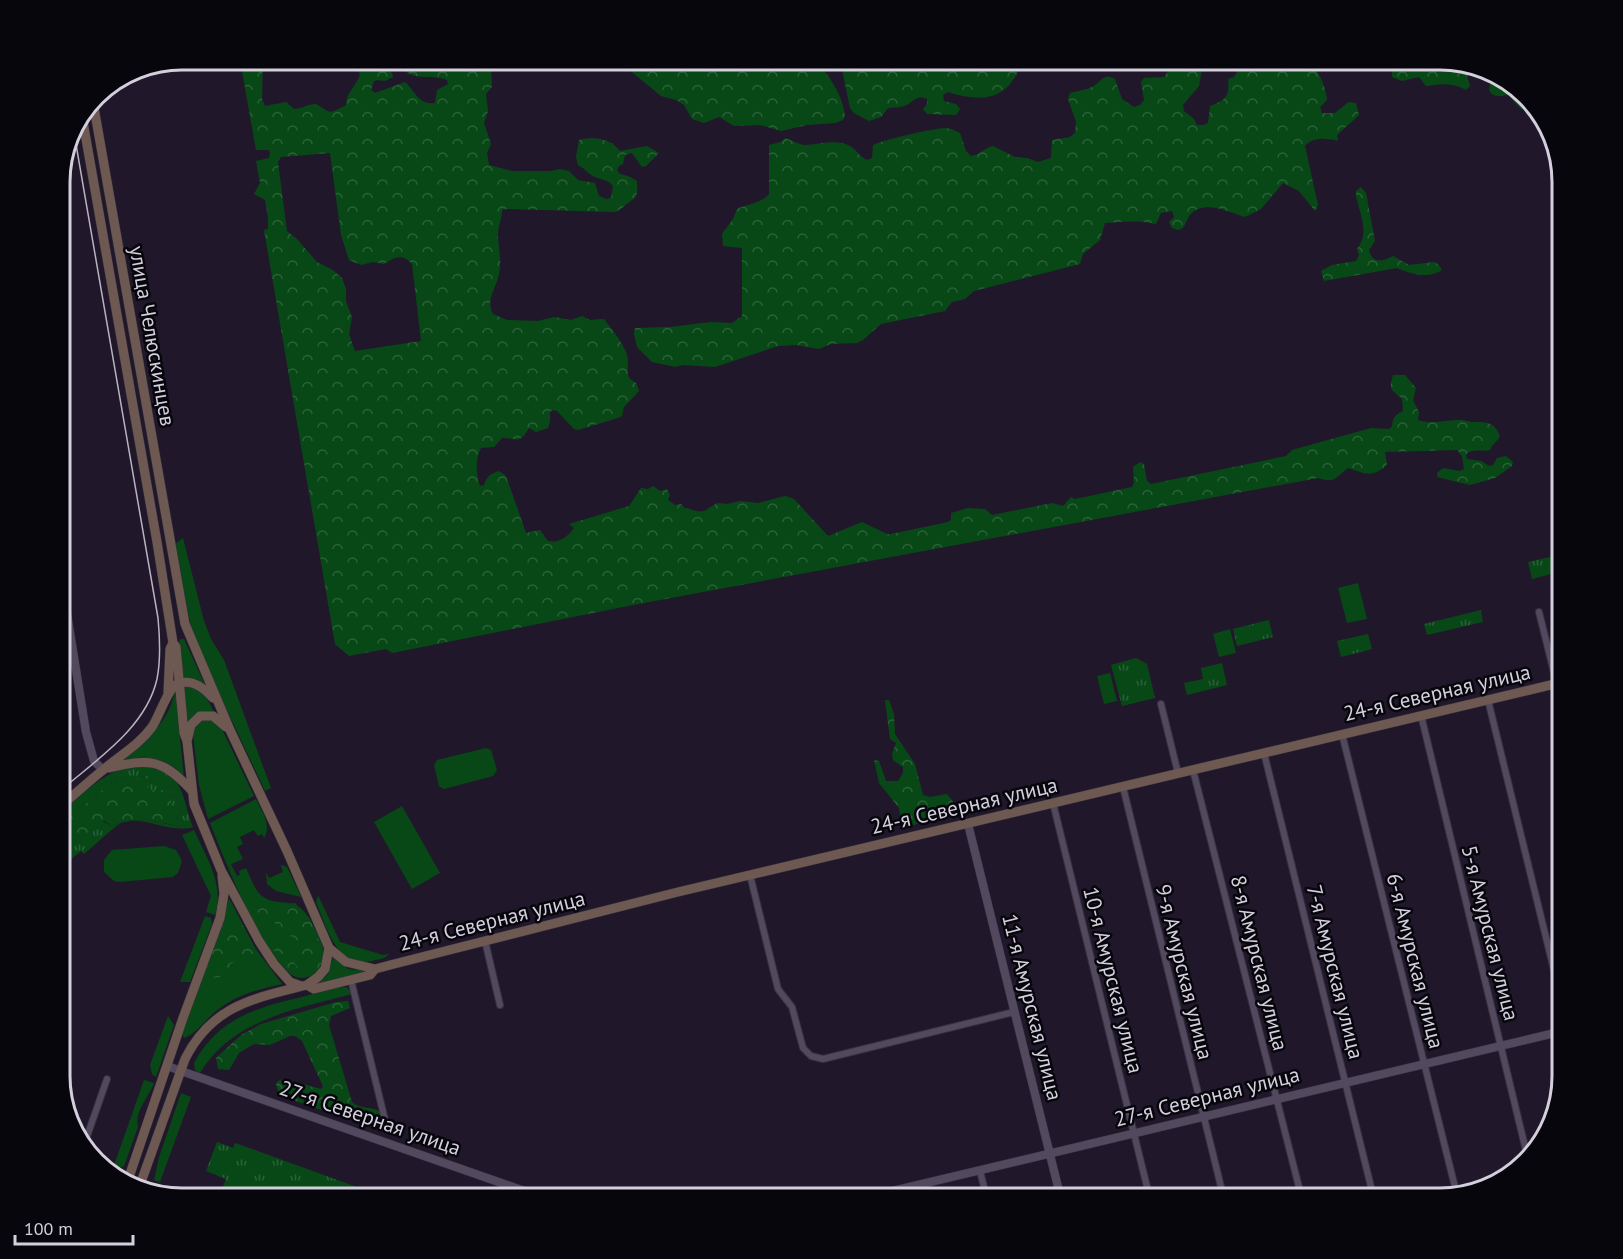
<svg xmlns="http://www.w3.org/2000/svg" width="1623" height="1259" font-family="'PT Sans',sans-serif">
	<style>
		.grass { fill: #084817 }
		.forest { fill: url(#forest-crowns); fill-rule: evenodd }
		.park { fill: url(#park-tufts); fill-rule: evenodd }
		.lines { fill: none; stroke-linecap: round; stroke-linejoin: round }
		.minor-casing { stroke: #36313e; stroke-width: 8 }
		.tertiary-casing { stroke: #36313e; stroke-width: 9 }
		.secondary-casing { stroke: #36313e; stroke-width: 10 }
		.minor { stroke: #52495e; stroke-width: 6 }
		.tertiary { stroke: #52495e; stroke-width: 8 }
		.secondary { stroke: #6d5951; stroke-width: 9 }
		.tram { stroke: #b9b3c1; stroke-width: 1.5 }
		.labels { text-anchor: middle; stroke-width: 5; stroke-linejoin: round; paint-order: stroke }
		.street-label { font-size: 21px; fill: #d4cfdc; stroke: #08060d }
		.rim { fill: none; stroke: #d4cfdc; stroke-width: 3 }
	</style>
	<defs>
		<pattern id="forest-crowns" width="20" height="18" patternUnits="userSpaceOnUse" patternTransform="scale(1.5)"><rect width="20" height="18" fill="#084817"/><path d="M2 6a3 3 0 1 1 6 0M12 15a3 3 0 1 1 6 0" fill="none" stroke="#2b6138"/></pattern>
		<pattern id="park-tufts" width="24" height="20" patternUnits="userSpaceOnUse" patternTransform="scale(1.5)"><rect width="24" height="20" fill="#084817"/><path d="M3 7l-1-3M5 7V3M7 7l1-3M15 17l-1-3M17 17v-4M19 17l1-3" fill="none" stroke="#2b6138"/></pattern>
	</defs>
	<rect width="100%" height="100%" fill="#20182a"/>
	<path class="grass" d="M183,538L204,621L211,639L224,660L271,788L265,791L218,691L191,628L175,544Z
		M1358,583L1367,619L1347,623L1338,588Z
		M1230,629L1236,653L1219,657L1213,634Z
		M181,639H184L205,685L183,679L179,641Z
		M1110,673L1117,701L1104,704L1097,676Z
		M192,686L205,695L214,712H199L188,723L183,687Z
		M175,689L184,777C169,757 141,753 120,763C142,745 172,720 175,689Z
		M208,717L220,725L254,796L208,819L199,785L193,735L197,721Z
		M486,748L491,750L497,770L493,776L444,789L439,786L434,765L437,760Z
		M256,799C262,812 272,825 264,838L262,834L258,836L254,830L240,837L243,844L237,847L243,859L231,864L237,876L240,875L239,871L246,868C250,876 254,890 262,896C279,909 297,893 311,922C316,931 322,942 324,952C328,971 303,987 288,972C256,940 227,866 210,823Z
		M402,806L440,873L412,889L374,822Z
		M194,830C206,857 225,885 215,915L206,912L211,896L182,835Z
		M164,846L176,850L182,861L178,873L173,877L120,882L114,881L104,872V860L112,850Z
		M282,865L287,867L301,897L276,891L267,884L266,872L269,878L283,872L281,866Z
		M318,895L340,942L383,955L389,954C385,959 379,959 372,961C336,969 327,927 316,902Z
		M229,898L255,948L282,984C260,989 239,994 220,1008C208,1016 198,1033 184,1038L182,1033L184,1025L219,935Z
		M205,916L211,918L212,924L190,982H180Z
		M333,957L348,969L369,971L316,984L328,974Z
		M347,987L352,994C297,1009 232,1019 200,1073L195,1070L194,1063C219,1018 255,1008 302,997C316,993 332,987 347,987Z
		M168,1016L174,1025L156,1077L152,1074L150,1065Z
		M144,1080L154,1083C149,1097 134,1111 138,1127L124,1166L118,1169L113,1168Z
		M181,1093L191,1097L160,1182L154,1180L159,1157Z"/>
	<path class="forest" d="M240,60H263L262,99L265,106L286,102L294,109C301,109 308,104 316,104C331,112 327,116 346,105C346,92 357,86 360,74L350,60L379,61L392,73L393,77L385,81L377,80L374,81L371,90L375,93L405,82C416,92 418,105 435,103L437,90L448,84L447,80C430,73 409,84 400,63L453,60H508L491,68L492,87L486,94L488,111L484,123L491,144L487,153L489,165L512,171H551L560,169L569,171L578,180L595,183L599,196L606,199L611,198L613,186C607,178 597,180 590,174C586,171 584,168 578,165L576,157L579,140C593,136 611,138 620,151L647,146L659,153L646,166L642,167L632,153L625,155L623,164L619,166L617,170L620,174L628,176L637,181C637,195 639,195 628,203C623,207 621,210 615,212L507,209L502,210C502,219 498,226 498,234C498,250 503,260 498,278C494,291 486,301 493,314L507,320L538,321L554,317L571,320L582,316L590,320L604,319C611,328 628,349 628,360C628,366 627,371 629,378L636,383L639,391L624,407L622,416L618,418L578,430L574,429L557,411L553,410L550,412V421L548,428L536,432L529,428C519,445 517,438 502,438L494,447L481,448C475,458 476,475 480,486L484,485C487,476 490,474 499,471L506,476L526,533L540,530L548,541C559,543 568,537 574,528L569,524L629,506L641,488L648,489L653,486L660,491L667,489L670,495L668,500L675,505L681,504C687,510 682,507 690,509C707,515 704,509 718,503L727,504L740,501L758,503L785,496L794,499L828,536L862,522L887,534H891L948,522L951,520V513L968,508L985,509L992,515L1052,503L1063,506L1071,497L1075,499L1132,487L1134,483L1133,467L1140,462L1144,464L1147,481L1151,484L1286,456L1292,450L1371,428L1389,429L1392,426C1393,417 1395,415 1403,411L1402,399C1392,389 1388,392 1393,375H1405L1416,388L1413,400L1419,412L1418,420C1432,425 1446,420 1460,420C1465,420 1469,422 1474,422C1488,422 1494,422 1500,436C1497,442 1492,444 1490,450C1481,452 1471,448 1466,455L1467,459L1481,461L1489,466L1493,465L1497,458L1506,456L1513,462L1512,466L1495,478L1470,485L1437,477V473L1443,468L1460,471L1464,469L1462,456L1457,450L1385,452L1387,465C1371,479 1364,473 1348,468C1335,477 1337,484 1318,478L633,605L392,653L386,649L349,656L335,644L264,230L268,229V217L265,200L254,194L260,183L256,161L269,158L270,154L269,150H256ZM330,153L341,235L349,260L361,265L373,262L384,264C394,257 403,253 412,264L421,341L355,351L349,334L352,317L346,301V289L342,278L333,270L317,262L297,239L287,231L278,162L281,157Z
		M513,60H817C829,77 843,95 845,116L843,120L835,123L807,125L781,131L760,125L734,126L719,117L704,123L692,119L684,105L676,100L661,96L627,68C612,71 609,74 598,61C588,61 580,69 570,69C562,69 555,63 547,63C536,62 525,62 513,60Z
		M840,60H1023C1009,99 985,104 948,92L943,95L944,101L956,104L960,109L956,115L927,114L923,109L927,104V99C915,94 914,103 904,106C900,108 893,107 888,108L881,117L869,121L854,113L850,108Z
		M1176,60H1210L1202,68L1199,86L1183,105L1184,111L1194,119L1197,125H1203L1208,123L1210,106C1226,100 1230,96 1228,79L1234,77L1237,72L1236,60H1308C1318,70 1326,86 1327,100L1320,107L1322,113H1335L1349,102L1356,103L1359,115L1337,135L1338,141C1327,138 1313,137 1305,146L1318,205L1315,211L1299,191L1283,183L1261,209L1245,217C1228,212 1204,199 1190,215C1187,219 1186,223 1183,228L1178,230L1172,228L1169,222L1174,217L1172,211L1161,213L1156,224C1137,220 1125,222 1105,223L1100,240L1083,254L1080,264L974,291L965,299L952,302L945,311L881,324L863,340L857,343L831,344L819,349L796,345L778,346L715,367L682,365L676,367L652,362L637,347L634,334L635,328L670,327L711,322L732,323L742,316V248L723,246L722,234L733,219L737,209C747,204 762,203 769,194V145L781,142L785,138C791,140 798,144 804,145C819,145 833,139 848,145C856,148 859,157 867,160L872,158L873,145C883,140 934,128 946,128C950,128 955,131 960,133L966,151L971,156C980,155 984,148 993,146L1015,157L1027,158L1038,162L1051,158L1052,140L1070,137L1075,133L1076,122L1068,99L1070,93C1077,91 1087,90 1094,86C1102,81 1103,73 1115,79L1122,99L1134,107L1140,105L1144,100L1141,82L1144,78L1164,77Z
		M1416,60H1432L1439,67L1453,64L1465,68L1470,86L1466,90C1452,82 1441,84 1426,86L1419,77L1402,81L1392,77V71L1411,65Z
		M1473,71L1515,85L1534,109H1521L1508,95C1500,96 1493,98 1489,90L1490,84L1488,78L1476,75Z
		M1361,187L1366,193L1375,241L1369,250C1373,265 1383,261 1393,256L1409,265L1434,262L1439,265L1442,270C1429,279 1410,274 1397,268L1324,281L1321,271L1332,265L1356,261L1359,255L1357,249C1370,233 1360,214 1356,196V191Z
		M885,700H889L894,714L895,734L915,764L923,795L930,797L947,794L955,804L957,811L951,815L902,828L899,808L879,783L874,760L879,761L886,781H898L903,773V767L893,760L892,754L896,743L890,739Z
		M152,772H156L158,776L150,782L166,787L169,785L174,786L179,792V797L170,796L173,806L178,808L181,813L176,816L177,819L182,817L184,822L180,827C157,821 135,816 112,826L104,821L91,829L93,832L92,837L70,838L67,835L66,828L71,819L70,812L90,799L97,798L95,794L102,790L99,786L108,780L112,781L111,786L115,785L117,779L121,777L137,782V778L148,775Z
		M264,902L278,906L295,903L310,919L324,953L320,969L306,967L292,955L291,959L299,969L296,973C283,968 273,951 269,938C277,936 282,939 289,942L290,948L293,950L299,947V943L294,937L277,933L275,923L264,920L255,908L258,903Z
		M231,915L238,917L259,955L248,956L230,964L228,971L221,977L212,978L204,973L223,923L225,918Z
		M348,1001L350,1008L331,1016L329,1025L352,1102C361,1110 372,1106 381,1112V1117L379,1120C356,1122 296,1105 278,1091L276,1084L278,1081L283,1079L321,1089L323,1086L302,1041L295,1036H290L270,1045L254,1044L239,1053L229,1070L218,1069L216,1058L241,1035L261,1024L336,1002Z"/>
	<path class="park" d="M1563,554V571L1532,579L1528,562Z
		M1481,610L1483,622L1427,635L1424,624Z
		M1269,620L1273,637L1237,646L1233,629Z
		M1368,634L1372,649L1341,657L1337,641Z
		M1136,658L1147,664L1155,698L1122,706L1111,665Z
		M1222,663L1227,685L1187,695L1184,683L1203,679L1201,668Z
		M136,765C144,767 154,766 161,769C185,780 184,806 193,827C171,834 142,814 121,823C112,828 93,847 84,854L81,851L60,868V814C83,794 105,770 136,765ZM152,772H156L157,776L150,782L147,787L157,793L162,790L166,792L169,790L166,787L169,785L174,786L179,792V797L169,796L172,802L170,805L178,808L181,813L176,816L169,814L172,819L182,818L184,822L180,827C153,821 138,816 112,826L99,820L90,823L89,826L93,832L92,837L77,835L70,838L67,835L68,824H72L74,821L70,817V812L78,811V807H83L90,799H97L95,794L103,790L99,786L108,780L112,782L111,786L115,785L117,779L121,777L125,778L126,782L140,787L141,782H137V778L149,775Z
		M217,1142L233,1148L235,1143L390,1199H218L226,1179L206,1171Z"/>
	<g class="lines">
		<g class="minor-casing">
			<path id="minor" d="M60,572L63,589
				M1539,612L1563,709
				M1488,700L1563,1007
				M1161,704L1178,773
				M1421,715L1528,1159
				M1342,734L1457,1195
				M1264,753L1374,1199
				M1193,770L1302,1199
				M1123,787L1224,1199
				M1053,803L1150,1199
				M750,875L778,989L792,1007L803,1048L811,1056L823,1059L1014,1012
				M485,941L500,1005
				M351,980L386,1124
				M84,1145L107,1079
				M980,1171L987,1199
				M918,1185L921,1199"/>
		</g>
		<g class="tertiary-casing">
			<path id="tertiary" d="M60,590L63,589L86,732L94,761L103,770
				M968,824L1061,1199
				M167,1066L547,1199
				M859,1199L1563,1031"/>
		</g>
		<g class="secondary-casing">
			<path id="secondary" d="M93,102L185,624L230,730L287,851L329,948L325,969L318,977L307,985C255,998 212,1005 185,1059L140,1185
				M82,116L157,542L173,643L176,647L184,733L187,741L194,804L221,870L259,941L274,964L290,982L301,986
				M168,693L170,649L173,643
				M187,741L191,725L200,716H213L226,727
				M109,768C150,758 163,759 192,791
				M60,807C74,795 88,782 103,770C119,756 139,745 152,727C159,717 168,688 177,684C192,678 204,688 213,698
				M329,948L346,962L375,969
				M307,985L314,989L370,975L375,969L394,964L678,892L1563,682
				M128,1180L183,1018L220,918L224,894L222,875"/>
		</g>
		<use href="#minor" class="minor"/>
		<use href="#tertiary" class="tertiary"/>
		<use href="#secondary" class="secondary"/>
		<path class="tram" d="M60,791C96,760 146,728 157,679C161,659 160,639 158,618L73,127"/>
	</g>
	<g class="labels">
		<g class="street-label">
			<text transform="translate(152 336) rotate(80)" y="7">улица Челюскинцев</text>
			<text transform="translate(1437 693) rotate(-13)" y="7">24-я Северная улица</text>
			<text transform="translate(964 806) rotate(-13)" y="7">24-я Северная улица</text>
			<text transform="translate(492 921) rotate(-14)" y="7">24-я Северная улица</text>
			<text transform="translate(1490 933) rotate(76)" y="7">5-я Амурская улица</text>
			<text transform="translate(1415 961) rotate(76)" y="7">6-я Амурская улица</text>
			<text transform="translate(1259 963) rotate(76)" y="7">8-я Амурская улица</text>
			<text transform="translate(1184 972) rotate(76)" y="7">9-я Амурская улица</text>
			<text transform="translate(1335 972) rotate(76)" y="7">7-я Амурская улица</text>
			<text transform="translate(1113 980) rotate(76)" y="7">10-я Амурская улица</text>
			<text transform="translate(1032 1007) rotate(76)" y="7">11-я Амурская улица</text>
			<text transform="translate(1207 1097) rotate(-14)" y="7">27-я Северная улица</text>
			<text transform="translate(370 1118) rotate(19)" y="7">27-я Северная улица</text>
		</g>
	</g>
	<path d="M0 0H1623V1259H0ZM182 70H1440A112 112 0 0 1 1552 182V1076A112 112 0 0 1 1440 1188H182A112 112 0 0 1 70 1076V182A112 112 0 0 1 182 70Z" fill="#08060d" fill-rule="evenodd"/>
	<path class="rim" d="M182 70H1440A112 112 0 0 1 1552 182V1076A112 112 0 0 1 1440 1188H182A112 112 0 0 1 70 1076V182A112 112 0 0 1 182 70Z"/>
	<path d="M15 1235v9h118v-9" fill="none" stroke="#d4cfdc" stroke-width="3"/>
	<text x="24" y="1235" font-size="18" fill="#d4cfdc" stroke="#08060d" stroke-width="4.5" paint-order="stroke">100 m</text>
</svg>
